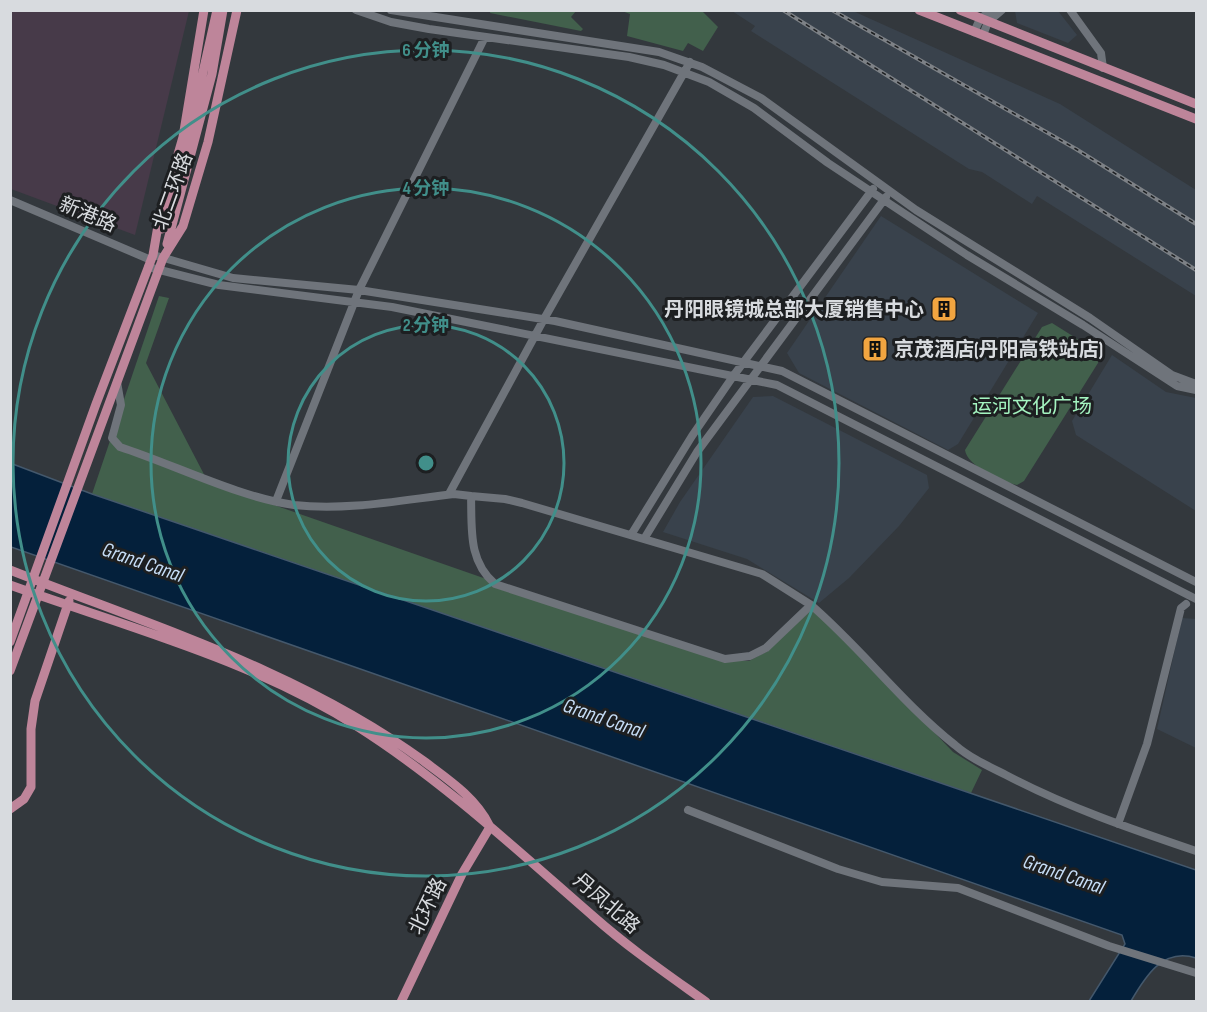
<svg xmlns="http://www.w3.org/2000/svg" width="1207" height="1012" font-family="'Sofia Sans Condensed','Noto Sans SC',sans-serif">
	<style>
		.built { fill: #39424c }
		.industrial { fill: #473a49 }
		.green { fill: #42604c }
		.water { fill: #04203b; stroke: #44586c; stroke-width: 1.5 }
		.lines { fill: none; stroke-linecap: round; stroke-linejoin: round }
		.minor { stroke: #6f747b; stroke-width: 8 }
		.major { stroke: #be859a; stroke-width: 9 }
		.rail-casing { stroke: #7d8186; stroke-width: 4 }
		.rail { stroke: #1d1f21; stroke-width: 1.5; stroke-dasharray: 4.5; stroke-linecap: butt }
		.ring { fill: none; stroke: #418f8a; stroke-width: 3 }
		.labels { text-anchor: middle; stroke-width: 6; stroke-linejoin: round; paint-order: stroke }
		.street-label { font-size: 20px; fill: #d8dbdf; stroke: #1d1f21 }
		.poi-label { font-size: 20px; font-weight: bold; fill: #d8dbdf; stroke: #1d1f21; text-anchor: end }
		.park-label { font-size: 20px; fill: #a4f4c0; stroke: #1d1f21 }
		.water-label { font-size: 21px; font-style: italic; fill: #c6ddf6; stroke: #1d1f21 }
		.centre { fill: #418f8a; stroke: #1d1f21; stroke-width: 3 }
		.ring-label { font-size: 18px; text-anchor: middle; font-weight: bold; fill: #418f8a; stroke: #1d1f21; stroke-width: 6; stroke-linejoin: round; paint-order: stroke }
	</style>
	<rect width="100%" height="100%" fill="#33383d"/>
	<path class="built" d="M732,11H853L1060,104L1196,190V296L1037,196L1032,204L982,172L969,169L751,31L755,26Z
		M1015,11H1058L1077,35L1068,43L1017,23Z
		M881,216L1038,313L958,444L948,450L799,373L787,353Z
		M1112,355L1166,392L1196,398V511L1076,435L1072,421Z
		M773,396L927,475L929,488L899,526L849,578L819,603L747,559L663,532L680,502L753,397Z
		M1182,618L1196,619V748L1157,729Z"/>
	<path class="industrial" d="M10,11H189L135,235L11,189Z"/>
	<path class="green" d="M491,10L576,11L571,17L583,29L581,31L490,13Z
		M622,11H702L718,27L703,51L688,43L683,51L627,36L630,14Z
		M159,296L169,298L146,363L208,482L719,660L749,661L768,651L811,610L835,629L953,752L982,770L971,793L92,494Z
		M1052,323L1095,350L1099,356L1098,363L1024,481L1017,485C1002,482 967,466 965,450L1042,327Z"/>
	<path class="water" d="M10,463L92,494L1196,870V958C1163,947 1145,977 1131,1001H1089L1125,944L1122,935L11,547Z"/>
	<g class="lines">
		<path class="minor" d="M356,10L391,22L429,29L629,57L664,65L709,82L754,108L828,163L967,255L1083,325L1177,386L1196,390
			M391,10L659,52L702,67L761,98L916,210L1090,318L1172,375L1196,384
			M1070,10L1101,53L1103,68
			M974,32L980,19L991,10
			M983,35L988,22L1002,10
			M10,200L151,260
			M157,256L233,278L359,290L555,321L782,371L1196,582
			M148,267L219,285L392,307L777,385L1196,599
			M117,382L121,405L112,438L120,447C175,465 238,497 294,505C347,511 402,500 454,494L471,496C472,529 468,561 495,584L725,659L750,656L766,648L811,605C862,649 902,703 955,745C970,758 988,766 1006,775C1067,807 1131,829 1196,851
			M449,494L544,319L690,62
			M471,496L505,499L522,503L762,574L811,605
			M276,501L359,290L485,37
			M631,535L692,436L734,375L873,189
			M644,539L697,452L886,197
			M688,810L838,869L882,882L958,888L1109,946L1196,973
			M1118,824L1147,744L1181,608L1186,604"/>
		<path class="major" d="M919,10L1196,119
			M960,10L1196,104
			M162,229L176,192L217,10
			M167,244L212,74L223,10
			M10,570C152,626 301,671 425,762C449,780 476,798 489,825
			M10,585C127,627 253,660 358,727C443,781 518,851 594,917C629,948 667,974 706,1002
			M10,642L96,404L153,255L159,220L183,137L204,10
			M10,671L163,258L183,226L208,142L237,10
			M10,809L24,799L31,787V729L35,701L69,601
			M401,1002L462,874L490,827"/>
		<g class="rail-casing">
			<path id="rail" d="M783,10L1196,270
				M832,10L1076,149L1196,224"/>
		</g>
		<use href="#rail" class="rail"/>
	</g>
	<g class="ring">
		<circle cx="426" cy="463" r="138"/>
		<circle cx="426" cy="463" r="275"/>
		<circle cx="426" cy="463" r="413"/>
	</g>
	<defs>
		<g id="building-square" transform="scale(1.35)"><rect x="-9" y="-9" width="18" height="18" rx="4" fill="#f2a540" stroke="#1d1f21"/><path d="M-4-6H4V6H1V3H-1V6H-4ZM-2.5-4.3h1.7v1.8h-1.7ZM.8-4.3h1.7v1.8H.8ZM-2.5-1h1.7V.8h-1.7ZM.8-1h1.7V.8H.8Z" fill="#111"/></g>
	</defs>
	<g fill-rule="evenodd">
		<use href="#building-square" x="944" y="309"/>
		<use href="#building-square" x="875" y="349"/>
	</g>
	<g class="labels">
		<g class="street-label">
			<text transform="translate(172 191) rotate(-70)" y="7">北二环路</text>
			<text transform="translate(88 214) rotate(23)" y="7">新港路</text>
			<text transform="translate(607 903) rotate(41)" y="7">丹凤北路</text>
			<text transform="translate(427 906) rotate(-64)" y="7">北环路</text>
		</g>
		<g class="poi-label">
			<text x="924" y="316">丹阳眼镜城总部大厦销售中心</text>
			<text x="894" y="356" text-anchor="start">京茂酒店(丹阳高铁站店)</text>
		</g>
		<g class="park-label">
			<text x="1032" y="413">运河文化广场</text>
		</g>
		<g class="water-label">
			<text transform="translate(143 562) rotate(19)" y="7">Grand Canal</text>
			<text transform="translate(604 718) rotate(19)" y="7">Grand Canal</text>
			<text transform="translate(1064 874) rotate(19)" y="7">Grand Canal</text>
		</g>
	</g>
	<circle cx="426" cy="463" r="9" class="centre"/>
	<g class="ring-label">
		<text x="426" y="56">6 分钟</text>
		<text x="426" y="194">4 分钟</text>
		<text x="426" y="331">2 分钟</text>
	</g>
	<rect width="1207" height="1012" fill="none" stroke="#d8dbdf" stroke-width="24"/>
</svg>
